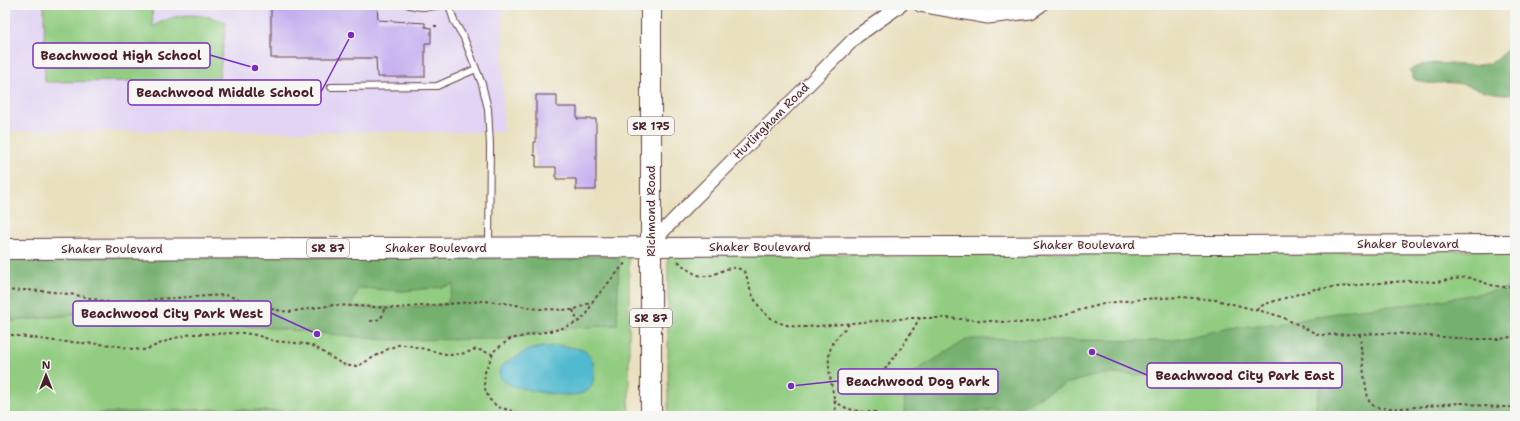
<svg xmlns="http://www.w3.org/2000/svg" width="1520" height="421" font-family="'Shantell Sans',sans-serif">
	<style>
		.built { fill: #e1d4f4 }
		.green { fill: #91cc80; stroke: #6e7656 }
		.forest { fill: #74b06e; stroke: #5f684c; fill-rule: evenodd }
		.water { fill: #51bacf; stroke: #4e6c7d }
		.building { fill: #c3adf0 }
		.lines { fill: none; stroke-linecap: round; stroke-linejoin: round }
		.lane-casing { stroke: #623c41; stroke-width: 8 }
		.street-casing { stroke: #623c41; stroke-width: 15 }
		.secondary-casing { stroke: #623c41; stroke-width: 20 }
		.primary-casing { stroke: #623c41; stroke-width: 22 }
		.path { stroke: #623c41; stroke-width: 2; stroke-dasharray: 3 3; stroke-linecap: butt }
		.lane { stroke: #fff; stroke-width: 6 }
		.street { stroke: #fff; stroke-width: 13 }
		.secondary { stroke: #fff; stroke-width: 18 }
		.primary { stroke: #fff; stroke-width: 20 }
		.labels { text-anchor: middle; stroke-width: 3; stroke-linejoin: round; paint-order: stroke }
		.shield { fill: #f6f6f2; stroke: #7e6067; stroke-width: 1 }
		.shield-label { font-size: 11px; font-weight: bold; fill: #4a1f2b }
		.street-label { font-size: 12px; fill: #4a1f2b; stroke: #f6f6f2 }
		.leader { fill: none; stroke: #7b2cbf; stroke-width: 1.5 }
		.callout-dot { fill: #7b2cbf; stroke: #f6f6f2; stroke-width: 1.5 }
		.callout { fill: #f6f6f2; stroke: #7b2cbf; stroke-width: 1.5 }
		.callout-label { font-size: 13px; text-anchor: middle; font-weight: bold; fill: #4a1f2b }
	</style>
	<rect width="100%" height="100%" fill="#f6f6f2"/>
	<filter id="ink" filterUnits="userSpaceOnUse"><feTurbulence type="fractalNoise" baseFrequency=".025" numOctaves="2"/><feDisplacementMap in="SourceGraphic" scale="8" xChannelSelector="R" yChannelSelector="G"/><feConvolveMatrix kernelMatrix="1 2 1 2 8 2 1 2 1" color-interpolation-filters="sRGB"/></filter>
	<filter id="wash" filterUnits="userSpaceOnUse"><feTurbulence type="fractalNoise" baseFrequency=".012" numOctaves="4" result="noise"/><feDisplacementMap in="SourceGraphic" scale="16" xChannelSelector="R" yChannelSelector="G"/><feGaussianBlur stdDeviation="0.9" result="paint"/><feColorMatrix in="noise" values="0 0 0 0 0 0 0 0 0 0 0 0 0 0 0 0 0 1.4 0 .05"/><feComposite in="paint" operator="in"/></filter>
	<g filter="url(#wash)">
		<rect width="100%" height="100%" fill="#e9e0be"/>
		<path class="built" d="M7,5H503V132L8,131Z"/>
		<path class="green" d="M44,5H152L153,27C177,11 199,13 226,22L216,103L137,92L133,81L45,82Z
			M629,247V416H5V249Z
			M1515,250V416H668V255Z"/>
		<path class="forest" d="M1513,42H1515V95C1502,94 1490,93 1478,89C1470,87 1462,83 1454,83C1438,81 1429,87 1414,79L1410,70C1435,54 1472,74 1496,60C1502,56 1508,48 1513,42Z
			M619,256L617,325L560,329L510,339L387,340L262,327L71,315L5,322V258ZM454,284L447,304C415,307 383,310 351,306L359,288L403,291L444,287Z
			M1515,287V416H1315L1316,405L1325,368L1293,364L1207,376L1101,374L1065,384L1020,407L957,413L946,416H904L906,377L968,339L1170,341L1230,328L1291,322L1351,310L1431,302Z
			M213,409L348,413L378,416H35Z"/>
		<path class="water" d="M560,346C582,348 595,350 594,375C593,381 593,387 587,391C575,400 529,391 514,386C510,385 505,382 501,379L499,372L501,366L526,351L542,347Z"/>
		<g id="blocks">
			<path class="building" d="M271,5H377L378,20L425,23V27L431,28V43H425V77H377L376,58H271Z
				M536,95H557V107H577V119H596V190H576V179H556V167H536V155L534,156V142H536Z"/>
		</g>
	</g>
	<g filter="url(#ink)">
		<use href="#blocks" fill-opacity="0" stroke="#623c41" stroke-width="1"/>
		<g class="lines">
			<g class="lane-casing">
				<path id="lane" d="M409,5C419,8 431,7 441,5
					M449,5L454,21L464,38L482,84L488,109L490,145L489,246
					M331,87L437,86L476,69"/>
			</g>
			<g class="street-casing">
				<path id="street" d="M920,5L988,17L1031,12L1041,5
					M651,247L663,231L694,199L857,36L901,5"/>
			</g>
			<g class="secondary-casing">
				<path id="secondary" d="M651,247L1515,244"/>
			</g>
			<g class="primary-casing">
				<path id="primary" d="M651,5V416
					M5,249L651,247"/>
			</g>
			<path class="path" d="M434,26H438
				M678,261C712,295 720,259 742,270C748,274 747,282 750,289C760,316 779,328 807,327L910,318H946L1020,323L1047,319L1107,303L1144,299L1182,297L1216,300L1269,313L1282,317L1319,335L1392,333L1469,339H1500L1507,338L1515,335
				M5,291L26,290L53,292L76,295L116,304L143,302L157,299L225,295L272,309L288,312L334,305L396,308L484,301L504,303L539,309L573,310L592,302L626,262
				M1256,309L1265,304L1315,289L1391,282L1409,281L1437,282L1467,277L1491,285L1502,287L1515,286
				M573,310L578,322
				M370,321C380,320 383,319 384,308
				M5,334L54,341L113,345L133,349L145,350L171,339L191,334L244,333L256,335L274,341L306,344L315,347L342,364L350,366H358L388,349L398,345H407L450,355L466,353L476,349L492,354
				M1360,334C1360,343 1366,398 1370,403C1376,410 1388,408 1396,408C1418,408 1439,404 1460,403C1469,403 1476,405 1484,406C1495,407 1505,407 1515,407
				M879,386C882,367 889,365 899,351C907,340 913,329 920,318
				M834,400C847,412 862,412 879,412
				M530,416L498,407L489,399L484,386L485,372L494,351L510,339L560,329L578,322L587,314L592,303
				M836,416C836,394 822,363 833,343C837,336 844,330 849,324"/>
			<use href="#lane" class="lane"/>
			<use href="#street" class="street"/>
			<use href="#secondary" class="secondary"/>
			<use href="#primary" class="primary"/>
		</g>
	</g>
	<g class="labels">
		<g class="shield">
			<rect x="628" y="117" width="46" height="18" rx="3"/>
			<rect x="307" y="239" width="42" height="18" rx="3"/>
			<rect x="630" y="309" width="42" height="18" rx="3"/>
		</g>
		<g class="shield-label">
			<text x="651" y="130">SR 175</text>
			<text x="328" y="252">SR 87</text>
			<text x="651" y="322">SR 87</text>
		</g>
		<g class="street-label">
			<text transform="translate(771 121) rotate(-45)" y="4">Hurlingham Road</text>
			<text transform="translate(651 211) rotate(-90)" y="4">Richmond Road</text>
			<text x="1408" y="248">Shaker Boulevard</text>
			<text x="1084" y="249">Shaker Boulevard</text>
			<text x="760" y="251">Shaker Boulevard</text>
			<text x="436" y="252">Shaker Boulevard</text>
			<text x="112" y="253">Shaker Boulevard</text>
		</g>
	</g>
	<path class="leader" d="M255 68L210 55M351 35L321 92M317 334L271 313M1092 352L1147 375M791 386L838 381"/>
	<g class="callout-dot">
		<circle cx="255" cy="68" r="4"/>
		<circle cx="351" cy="35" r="4"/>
		<circle cx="317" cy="334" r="4"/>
		<circle cx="1092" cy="352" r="4"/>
		<circle cx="791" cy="386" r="4"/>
	</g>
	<g class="callout">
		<rect x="33" y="43" width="177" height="25" rx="4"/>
		<rect x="128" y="80" width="193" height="25" rx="4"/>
		<rect x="73" y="301" width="198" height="25" rx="4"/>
		<rect x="1147" y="363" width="195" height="25" rx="4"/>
		<rect x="838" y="369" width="160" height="25" rx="4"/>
	</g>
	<g class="callout-label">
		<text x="121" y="60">Beachwood High School</text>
		<text x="225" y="97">Beachwood Middle School</text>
		<text x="172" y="318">Beachwood City Park West</text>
		<text x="1245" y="380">Beachwood City Park East</text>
		<text x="918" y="386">Beachwood Dog Park</text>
	</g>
	<rect width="1520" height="421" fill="none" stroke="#f6f6f2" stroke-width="20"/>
	<g transform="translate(46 375)" stroke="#f6f6f2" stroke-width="3" paint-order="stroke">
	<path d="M0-3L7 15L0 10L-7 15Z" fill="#4a1f2b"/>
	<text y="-6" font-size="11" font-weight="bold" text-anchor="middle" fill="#4a1f2b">N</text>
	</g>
</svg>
